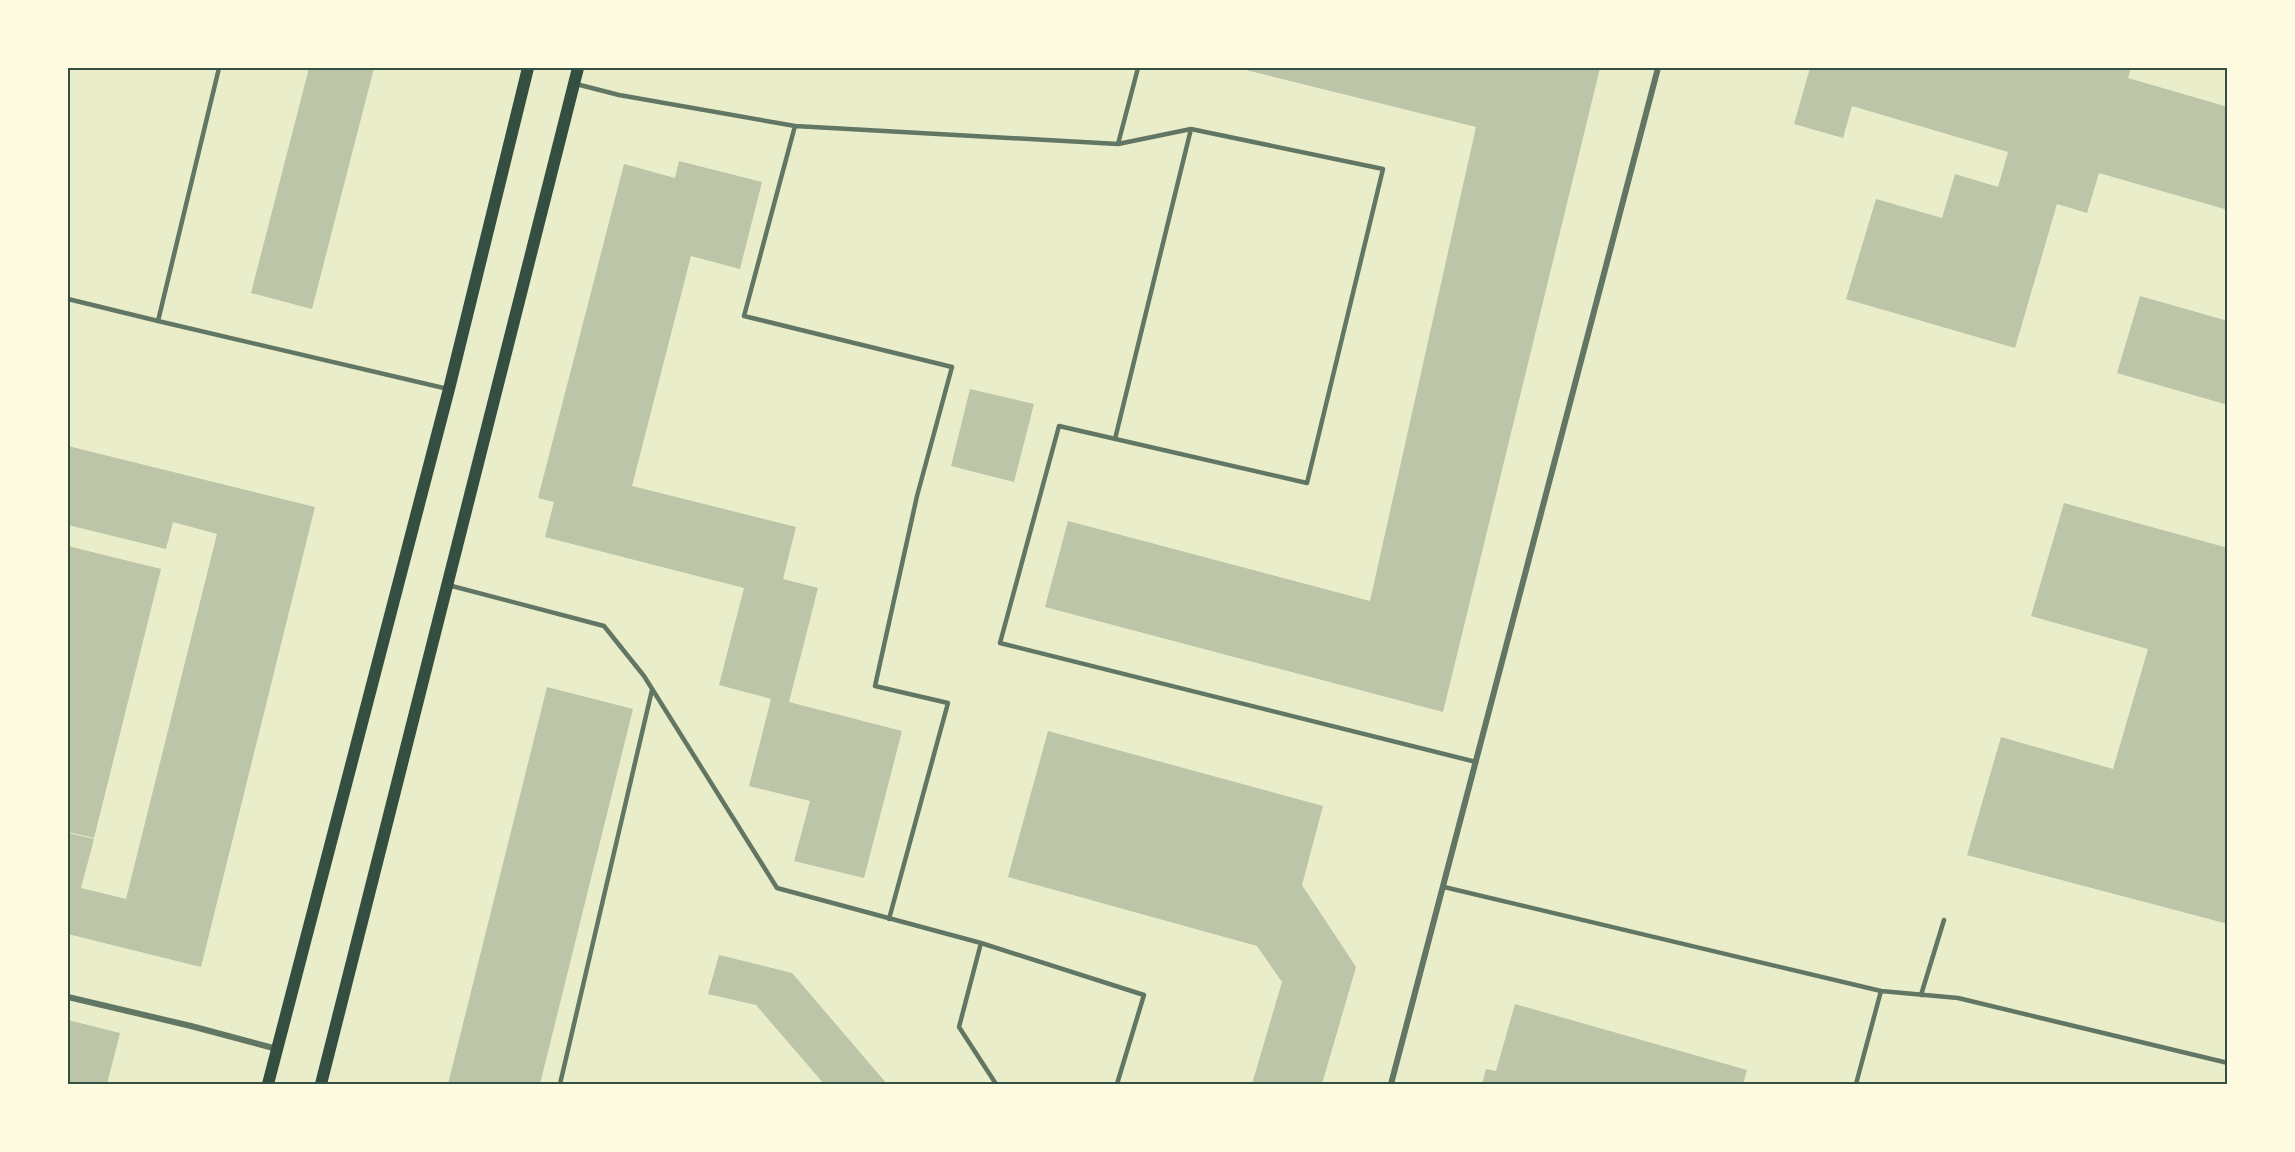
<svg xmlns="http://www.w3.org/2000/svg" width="2295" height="1152" font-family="Inter,sans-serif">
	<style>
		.building { fill: #bcc5a7 }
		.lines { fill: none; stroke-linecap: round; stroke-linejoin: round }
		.service { stroke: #617663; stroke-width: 4.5 }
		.minor { stroke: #617663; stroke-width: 6 }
		.secondary { stroke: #344e41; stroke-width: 12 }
		.neatline { fill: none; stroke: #344e41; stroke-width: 2 }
	</style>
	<rect width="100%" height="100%" fill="#e9edc9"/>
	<path class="building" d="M309,68H374L312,309L251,293Z
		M1238,68H1600L1443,712L1045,607L1068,521L1370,601L1476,127Z
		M1810,68H2131L2128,78L2228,107V210L2099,173L2087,213L2057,204L2015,348L1846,299L1876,199L1942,218L1955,174L1998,187L2008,152L1852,106L1843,138L1794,124Z
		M679,161L762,182L740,269L691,256L632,486L796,527L783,579L818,588L789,702L902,731L864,878L794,861L810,801L749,786L771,699L719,685L744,588L545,537L554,502L538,498L624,164L675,178Z
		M2140,296L2228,321V405L2117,373Z
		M970,389L1034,404L1014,482L951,466Z
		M68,446L315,507L201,967L68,934V833L94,839L81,888L126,899L217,534L173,522L166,549L68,525Z
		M2064,503L2228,548V924L1967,855L2001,737L2113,769L2148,649L2031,616Z
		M68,546L161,569L94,838L68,832Z
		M547,687L633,709L540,1084H448Z
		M1048,731L1323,806L1302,885L1356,967L1322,1084H1252L1282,982L1257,946L1008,877Z
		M719,955L792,973L887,1084H824L756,1005L708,994Z
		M1515,1004L1747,1070L1743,1084H1482L1486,1069L1496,1071Z
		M68,1020L120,1033L107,1084H68Z"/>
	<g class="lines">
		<path class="service" d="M576,84L619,95L795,126L1118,144L1191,129L1383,169L1307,483L1059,426L1000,643L1476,762
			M795,126L744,316L952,367L917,496L875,686L948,703L889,919
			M1118,144L1138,68
			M68,299L158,321L219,68
			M158,321L448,389
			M1115,439L1191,129
			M448,585L604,626L644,676L777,888L981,943L1144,995L1117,1084
			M1444,887L1881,991L1958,998L2228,1063
			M981,943L959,1027L996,1084
			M1921,995L1944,920
			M560,1084L652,690
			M1856,1084L1881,991"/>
		<path class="minor" d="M68,997L191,1026L277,1049
			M1391,1084L1658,68"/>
		<path class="secondary" d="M268,1084L449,389L528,68
			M321,1084L578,68"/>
	</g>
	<rect width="2295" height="1152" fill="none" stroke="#fefae0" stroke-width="138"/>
	<rect x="69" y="69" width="2157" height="1014" class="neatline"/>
</svg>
